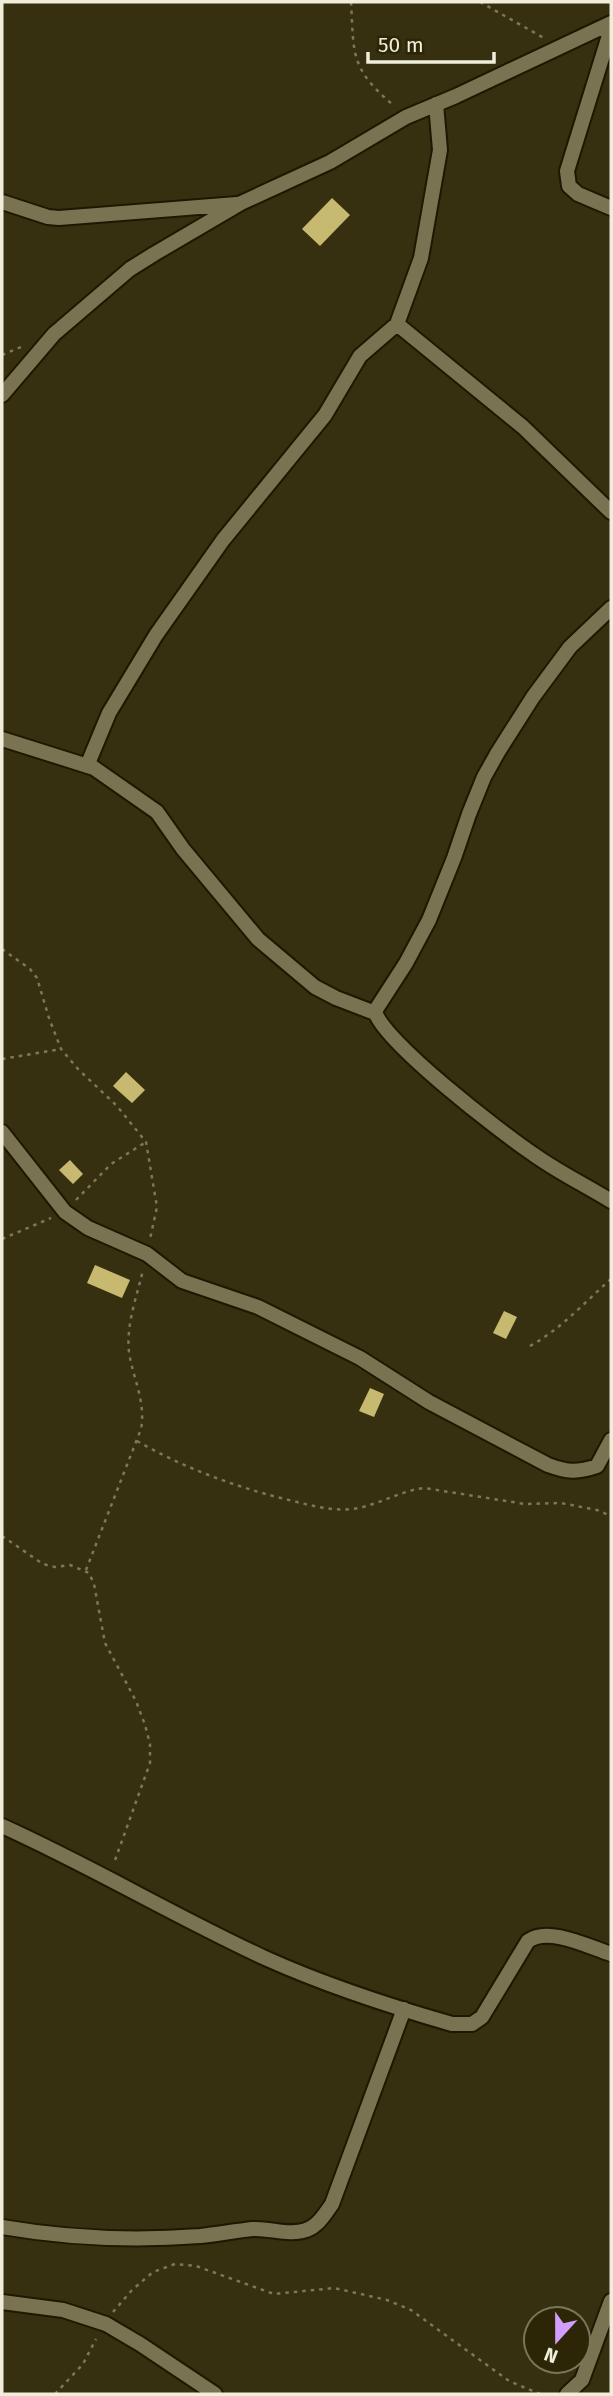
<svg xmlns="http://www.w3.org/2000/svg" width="613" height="2396" font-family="'Fira Sans',sans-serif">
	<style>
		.building { fill: #c7b96f }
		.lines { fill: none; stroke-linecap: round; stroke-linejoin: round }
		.minor-casing { stroke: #1e1800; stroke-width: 18 }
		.path { stroke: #7c775c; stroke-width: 2.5; stroke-dasharray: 3.5 5; stroke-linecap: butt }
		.minor { stroke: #7a7352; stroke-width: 14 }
	</style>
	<rect width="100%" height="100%" fill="#363011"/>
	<path class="building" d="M332,198L350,215L320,246L302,229Z
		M126,1072L145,1090L132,1103L113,1086Z
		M70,1160L83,1174L73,1184L59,1170Z
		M95,1265L130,1280L122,1298L87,1283Z
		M504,1311L517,1317L506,1339L493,1333Z
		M370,1388L384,1394L374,1417L359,1411Z"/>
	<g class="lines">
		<g class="minor-casing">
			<path id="minor" d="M611,29L567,171L569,186L578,194L611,208
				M2,202L48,217L59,218L237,204
				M397,324L523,427L611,512
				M2,395L54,334L130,269L154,254L241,203L330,162L406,117L456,96L611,23
				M611,608L570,647L533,697L498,752L484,777L469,814L454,858L429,920L406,963L375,1011C381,1040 503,1134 533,1154C558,1172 585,1185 611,1201
				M2,739L94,768L157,812L183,849L258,939L315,987L336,998L375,1013
				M87,766L109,713L156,635L223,540L325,415L360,356L397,324L421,258L440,150L436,104
				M2,1132L65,1212L88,1228L147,1254L182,1281L258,1307L360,1358L429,1402L548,1465C567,1472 577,1473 597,1466L611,1440
				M2,1826C91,1866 176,1917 265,1958C325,1985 389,2006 452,2024H472L482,2017L528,1941C548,1926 589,1947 611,1954
				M2,2227C66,2238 134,2241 200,2236C218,2234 235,2231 253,2229C270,2228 290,2236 306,2230C318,2226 325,2214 332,2204L404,2009
				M2,2302L63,2310L106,2324L140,2344L215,2394
				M567,2394L582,2380L611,2301"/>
		</g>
		<path class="path" d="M351,2C354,55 350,68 393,105
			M480,2L544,38
			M2,355L21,347
			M2,949L30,969L37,978L49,1018L61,1049L78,1069L117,1106L146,1142L157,1207L150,1239
			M2,1059L61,1049
			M76,1200L111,1164L146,1142
			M2,1239L51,1218
			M530,1346C561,1329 585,1302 611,1279
			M137,1441C186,1469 238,1488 293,1501C313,1506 331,1511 352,1509C377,1506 399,1491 424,1488L525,1504L561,1503L597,1510L611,1516
			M2,1536L43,1564L55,1567L70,1565L89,1573L94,1584L105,1643L136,1701L145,1725L150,1744V1763L114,1863
			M86,1570L141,1429C146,1401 133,1379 129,1352C126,1324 137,1296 143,1270
			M113,2312L132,2290L153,2272L175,2264L196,2266L274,2294L334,2288L387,2300L411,2310L509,2381L540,2394
			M55,2394L83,2364L96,2339"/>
		<use href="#minor" class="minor"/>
	</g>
	<rect width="613" height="2396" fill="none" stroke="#f0edda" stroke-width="7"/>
	<g transform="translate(557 2340) rotate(201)"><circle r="33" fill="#2c2606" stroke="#7a765b" stroke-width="2"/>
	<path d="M0-5L12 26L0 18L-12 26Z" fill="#d29dfd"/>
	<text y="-10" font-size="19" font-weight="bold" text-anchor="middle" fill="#f0edda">N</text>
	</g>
	<path d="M368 52v10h126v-10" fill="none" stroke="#f0edda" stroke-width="3.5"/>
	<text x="378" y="52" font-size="21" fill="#f0edda" stroke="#2c2606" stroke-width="5" paint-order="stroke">50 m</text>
</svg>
